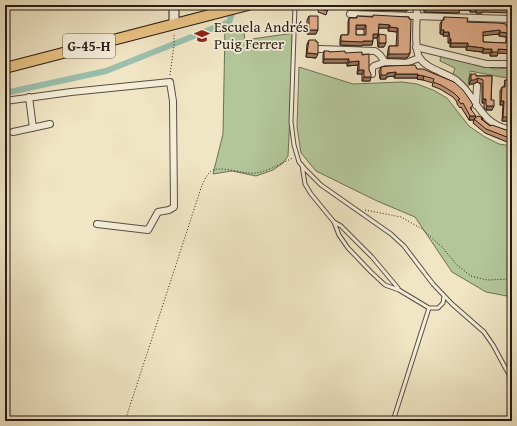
<svg xmlns="http://www.w3.org/2000/svg" width="517" height="426" font-family="'Gentium Book Plus',serif">
	<style>
		.green { fill: #b3c69a; stroke: #6d7058 }
		.lines { fill: none; stroke-linecap: round; stroke-linejoin: round }
		.canal { stroke: #9bc0ae; stroke-width: 6 }
		.lane-casing { stroke: #594e41; stroke-width: 5 }
		.street-casing { stroke: #594e41; stroke-width: 8 }
		.secondary-casing { stroke: #271b15; stroke-width: 11 }
		.primary-casing { stroke: #271b15; stroke-width: 12 }
		.path { stroke: #271b15; stroke-width: 1; stroke-dasharray: 1 2; stroke-linecap: butt }
		.lane { stroke: #f5eed9; stroke-width: 3 }
		.street { stroke: #f5eed9; stroke-width: 6 }
		.secondary { stroke: #f5eed9; stroke-width: 9 }
		.primary { stroke: #e8c282; stroke-width: 10 }
		.wall { fill: #c09576; stroke: #271b15; fill-rule: evenodd }
		.shaded-wall { fill: #9c7960; stroke: #271b15 }
		.building { fill: #dfad89; stroke: #271b15; fill-rule: evenodd }
		.labels { text-anchor: middle; stroke-width: 3.5; stroke-linejoin: round; paint-order: stroke }
		.shield { fill: #f5eed9; stroke: #655a50; stroke-width: 1 }
		.shield-label { font-size: 14px; font-weight: bold; fill: #271b15 }
		.poi-label { font-size: 15px; fill: #271b15; stroke: #f5eed9; text-anchor: start }
	</style>
	<rect width="100%" height="100%" fill="#f0e5c4"/>
	<filter id="stains"><feTurbulence type="fractalNoise" baseFrequency=".005" numOctaves="4"/><feColorMatrix values="0 0 0 0 .2 0 0 0 0 .09 0 0 0 0 .02 0 0 0 .5 -.17"/></filter>
	<radialGradient id="worn" r=".72"><stop offset=".6" stop-color="#630" stop-opacity="0"/><stop offset="1" stop-color="#630" stop-opacity=".3"/></radialGradient>
	<path class="green" d="M243,24L245,40L294,33L288,156L283,163L273,170L256,176L232,171L213,174L223,134L225,28Z
		M441,55L495,69L512,68V79L470,71L469,86H467L453,74L455,68L440,61Z
		M299,67L353,84L402,82L417,84L433,90L447,98L469,126L485,137L499,144L512,146V297L486,292L452,272L415,217L377,201L316,171L301,153L297,127Z"/>
	<g class="lines">
		<path class="canal" d="M5,93L106,71L229,22L232,14"/>
		<g class="lane-casing">
			<path id="lane" d="M295,5L291,122L294,145L299,162L305,169L321,185L391,234L404,246L433,284L452,304L484,332L493,345L512,380
				M302,165L305,184L311,194L334,222L339,235L348,248L371,272L385,285L399,290L429,308H438L443,303L444,296
				M334,222L341,226L372,257L398,288
				M393,421L429,308"/>
		</g>
		<g class="street-casing">
			<path id="street" d="M417,5C417,17 414,48 419,57C426,69 445,72 456,80C478,97 478,124 512,130
				M350,14L512,19
				M416,47L486,64H512
				M320,49L375,51L380,55L385,62L406,63L419,58
				M372,74V68L374,66L385,62
				M29,97L33,128
				M5,101L71,92L170,82L173,101L174,207L169,210L158,212L148,230L97,224
				M476,105L477,86
				M13,132L50,124"/>
		</g>
		<g class="secondary-casing">
			<path id="secondary" d="M174,24V5"/>
		</g>
		<g class="primary-casing">
			<path id="primary" d="M5,68L248,5"/>
		</g>
		<path class="path" d="M170,75L174,45V33
			M365,210L401,217L422,229L442,247L457,265L471,276L487,280L512,279
			M125,421L201,188C203,183 206,176 210,172C218,164 244,175 256,173C269,171 281,163 293,158"/>
		<use href="#lane" class="lane"/>
		<use href="#street" class="street"/>
		<use href="#secondary" class="secondary"/>
		<use href="#primary" class="primary"/>
	</g>
	<path class="wall" d="M320,5H413L412,7H408L407,11L363,10L341,8V6H329L326,15L318,12Z
		M424,5H512L482,12V13H476V12H470L469,10H460L459,13L424,12Z
		M309,16L316,34H307V20Z
		M357,16L409,17L410,53L408,57L406,58H387L388,50L389,46H396L397,32L388,31V28H379L378,34L377,38H373L372,45H362V46L340,45V39L341,35H348V22L349,18H357ZM356,29H364V35H356Z
		M444,17L467,22L512,26V54L498,53L497,56H490V53H482V52L466,50V47H450V43H448V36H443V34H440V24L442,20H443ZM499,34V36L506,37V43L483,42V35Z
		M379,34L384,47H378L377,38Z
		M309,40L316,58L306,57L307,44Z
		M324,51L329,52L362,55L369,70L370,81H362V74H357L358,65L347,66V63H323V55Z
		M381,67L417,69L454,82L472,109L471,110L475,118H483L482,120L490,126L509,131L512,130V144L485,133L473,123L474,120H469L461,107L460,108L457,104V102L453,97L440,89L432,86L433,83L423,80L417,79V78H394V76L386,77V79H380L379,71Z
		M471,74L476,76H492L491,100L492,110H486L484,108V103H482V84L477,82L473,84H469V78Z
		M505,80L510,120L508,119V121H502L503,105H500V91L502,87H504Z"/>
	<path class="shaded-wall" d="M328,5H341V6H327Z
		M342,5H413L412,7H408L407,11L363,10L341,8Z
		M461,6H471L469,10H460L459,13L424,12L425,8Z
		M471,8H477L476,12H470Z
		M483,8L512,9V13L482,12V13H476L477,9Z
		M379,24L390,25L388,28H377Z
		M356,25H366L364,29H355Z
		M390,27L398,28L397,32L388,31Z
		M309,30H318L316,34H307Z
		M441,30H444L443,34H440Z
		M500,30L499,34L481,36L483,32Z
		M444,32H449L448,36H443Z
		M500,32L508,33L506,37L499,36Z
		M373,34H378L377,38H372Z
		M450,39H451L450,43H448Z
		M341,41H373L372,45H362V46L340,45Z
		M379,43H386L384,47H378Z
		M451,43H468L466,47H450Z
		M468,46L484,48L482,52L466,50Z
		M484,49H492L490,53H482Z
		M498,49L512,50V54L498,53L497,56H490L492,52Z
		M307,53L318,54L316,58L306,57Z
		M410,53L408,57L406,58H387L389,54Z
		M324,59H349L347,63H323Z
		M359,61L358,65L347,66L349,62Z
		M359,70H364L362,74H357Z
		M396,72L394,76L386,77V79H380L381,75L387,73Z
		M396,74H418L417,78H394Z
		M418,75L424,76L423,80L417,79Z
		M364,77H371L370,81H362Z
		M478,78L477,82L473,84H469L471,80Z
		M483,99H486L484,103H482Z
		M501,101H504L503,105H500Z
		M487,106H494L492,110H486Z
		M509,115L511,116L510,120L508,119V121H502L503,117Z
		M470,116H476L475,120L474,119V120H469Z"/>
	<path class="building" d="M320,5H330L327,11L319,8Z
		M354,5H408V7L364,6Z
		M425,5H512V9L483,8V9H477V8H471V6H461V9L425,8Z
		M373,15L409,17V19H411L410,53L407,54H389V46H398V28L390,27V25L379,24L378,34H373V41H363V42L341,41V35H348L349,33V18H357V16L373,17ZM356,25H366V35H356Z
		M309,16H318V30H309Z
		M444,17L468,18L467,22L498,23L506,24V26H512V50L498,49V52H492V49H484V48L468,46V43H451V39H450L449,32H444V30H441L442,20H444ZM500,30V32L508,33L506,43L483,42V32Z
		M379,34L386,35V43H379Z
		M309,40H316V42H318V54L307,53Z
		M324,51H329V52L345,51V53L362,52V55L369,54V70L371,74V77H364V70H359V61L349,62V59H324Z
		M415,65L417,69H423L454,82L463,90L470,100L473,105L470,108L476,116H470L463,103L461,104L458,100L460,99L454,93L441,85L433,82L434,79L424,76L418,75V74H396V72L387,73V75H381V67L389,66Z
		M471,74H476V76H492L491,100H494V106H487L486,104V99H483V80L478,78L474,80H471Z
		M505,80H512L511,116L509,115V117H503L504,101H501L502,87H505Z
		M478,116L483,118L481,119L490,126L492,125L509,131V130H512V139L486,129L474,119Z"/>
	<defs>
		<g id="school-bare" transform="scale(1.2)"><path d="M0-5L7-2L0 1L-7-2ZM-4 1L0 2.5L4 1V4Q0 6-4 4Z" fill="#8f2418" stroke="#f5eed9" stroke-width="2.5" paint-order="stroke"/></g>
	</defs>
	<g fill-rule="evenodd">
		<use href="#school-bare" x="202" y="36"/>
	</g>
	<g class="labels">
		<rect class="shield" x="63" y="34" width="52" height="24" rx="3"/>
		<g class="shield-label">
			<text x="89" y="51">G-45-H</text>
		</g>
		<g class="poi-label">
			<text x="214" y="32">Escuela Andrés<tspan x="214" dy="17">Puig Ferrer</tspan></text>
		</g>
	</g>
	<rect width="517" height="426" fill="none" stroke="#f0e5c4" stroke-width="20"/>
	<rect x="6" y="6" width="505" height="414" fill="none" stroke="#271b15" stroke-width="2"/>
	<rect x="10" y="10" width="497" height="406" fill="none" stroke="#271b15"/>
	<rect width="100%" height="100%" filter="url(#stains)"/>
	<rect width="100%" height="100%" fill="url(#worn)"/>
</svg>
